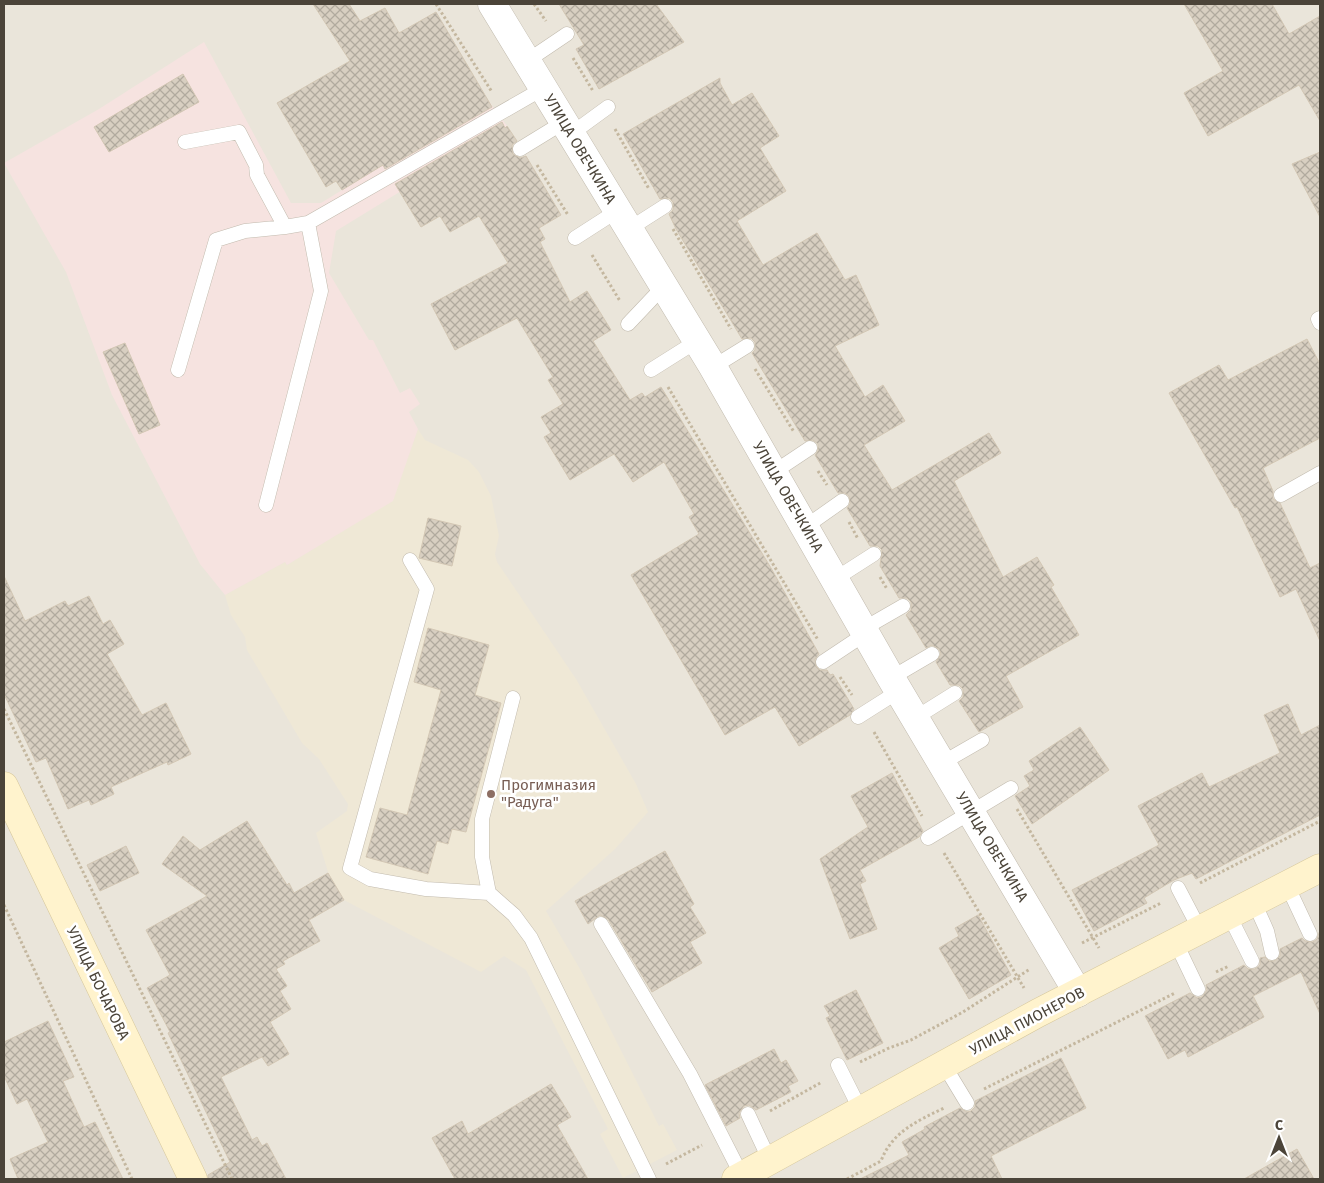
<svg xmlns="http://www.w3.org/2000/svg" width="1324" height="1183" font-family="'Fira Sans',sans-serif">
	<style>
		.residential { fill: #eae5da }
		.education { fill: #efe8d6 }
		.medical { fill: #f6e3e0 }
		.building { fill: url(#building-cross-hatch); stroke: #d3c7b4 }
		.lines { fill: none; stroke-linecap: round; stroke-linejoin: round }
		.lane-casing { stroke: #c2bbae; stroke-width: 15 }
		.street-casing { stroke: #c2bbae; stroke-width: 29 }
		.secondary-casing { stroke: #d6c79b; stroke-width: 29 }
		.path { stroke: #c4b79f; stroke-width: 3; stroke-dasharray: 2.5 2.5; stroke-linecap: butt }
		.lane { stroke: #fff; stroke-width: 14 }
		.street { stroke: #fff; stroke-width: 28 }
		.secondary { stroke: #fff3cd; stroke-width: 28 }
		.education-dot { fill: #8d6e63; stroke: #fff; stroke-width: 2 }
		.labels { text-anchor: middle; stroke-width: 5; stroke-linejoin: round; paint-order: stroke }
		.street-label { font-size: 15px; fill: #4b4439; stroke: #fff }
		.education-label { font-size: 15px; fill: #785e54; stroke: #fff; text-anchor: start }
	</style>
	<defs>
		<pattern id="building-cross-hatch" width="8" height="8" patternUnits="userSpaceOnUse" patternTransform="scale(1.25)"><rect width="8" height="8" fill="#d8cfc1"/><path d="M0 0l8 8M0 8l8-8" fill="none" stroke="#b1aa9e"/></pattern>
	</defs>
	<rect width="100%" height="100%" fill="#f6f3ec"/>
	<path class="residential" d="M4,4H1320V1179H4Z"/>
	<path class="education" d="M418,429L425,440L468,460L479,472L491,496L499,536L495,554L497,562L576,679L636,784L648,812L615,849L546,911L580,969L659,1126L663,1124L677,1150L623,1178L600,1134L608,1129L526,970L504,956L481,972L344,900L329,875L316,833L347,811L348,804L319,759L302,743L282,709L247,650L245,637L231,615L225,595L285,562L287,565L392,501Z"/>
	<path class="medical" d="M204,42L291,203H321L488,100L507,126L336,231L329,273L369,340H373L400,393L410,388L420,404L409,412L418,429L393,501L287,565L285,562L225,595L200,564L112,395L66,272L4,163L99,109Z"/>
	<path class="building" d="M313,4H349L360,21L385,8L399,33L436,12L492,107L385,169L383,165L342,190L336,181L326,187L277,103L350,61Z
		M559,4H656L684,42L599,89L576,49L584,45Z
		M1184,4H1272L1289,34L1320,16V121L1299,85L1208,136L1184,93L1223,71Z
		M183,74L199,102L109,152L94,127Z
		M720,78V83L732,105L752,93L779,136L760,148L786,191L737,221L763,265L817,233L845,280L856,275L879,325L835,346L865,397L883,385L905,421L864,445L892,490L989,433L1001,453L954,481L1003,577L1037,557L1054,585L1051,587L1079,635L1006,676L1023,707L979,732L959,701L963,697V689L959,685H950L936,662L941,654L939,649L932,645L926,648L906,615L911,610V602L907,598H899L880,566L882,550L878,546H870L847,508L850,504L849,496L845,493H838L815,455L818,451V444L813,440L805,441L752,353L755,350V342L751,338L742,339L676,229L669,214L673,210V202L669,198L660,199L623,134Z
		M502,122L505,128L507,126L517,141L512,145L513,154L520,158L526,156L561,215L539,228L545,239L540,242L570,302L587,291L611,330L593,341L630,400L642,393L645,397L661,387L771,568L819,654L815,659L816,666L820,670H827L830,675L833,674L854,709L850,715L799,746L775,707L725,735L631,575L699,534L689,517L694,514L664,462L633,482L614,454L570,480L544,437L551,433L541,417L563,404L548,380L553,377L517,318L455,350L431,304L508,263L479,216L450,232L440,216L421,227L395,184Z
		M1320,152V217L1292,164Z
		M1307,339L1320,364V438L1263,468L1273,491V499L1280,503L1310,568L1320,563V641L1296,589L1280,597L1237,507L1235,508L1169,393L1219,365L1228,380Z
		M125,343L160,425L139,434L103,352Z
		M428,518L461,526L452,566L419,558Z
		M4,576L25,621L65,601L68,606L89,596L103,624L110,620L124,644L107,654L142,715L166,703L191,754L168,765L167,762L111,787L114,794L91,805L89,800L68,809L46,758L36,762L4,694Z
		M428,628L489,645L475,695L501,703L466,832L452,829L448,844L437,841L428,874L366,857L380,808L407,815L441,690L414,682Z
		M1288,704L1301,735L1320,725V815L1196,879L1192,873L1174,880L1144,898L1147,903L1094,931L1072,890L1159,845L1138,806L1202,773L1209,787L1280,753L1264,715Z
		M1080,727L1109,770L1032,824L1015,796L1030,786L1024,776L1034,770L1029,761Z
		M892,773L923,831L919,837L860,870L866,881L860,884L877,929L850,939L820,859L868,827L851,796Z
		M247,821L287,885L289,883L294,893L328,873L344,900L309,920L320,941L283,961L285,964L276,969L287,986L280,991L291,1009L270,1022L289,1054L268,1066L262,1057L221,1077L252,1140L257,1137L262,1146L267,1143L286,1179H208V1175L230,1162L168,1033L170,1032L147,988L170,975L146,930L207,896L162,864L183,836L200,850Z
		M126,846L139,873L100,891L87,865Z
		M665,851L694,904L690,907L706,933L690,942L702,963L652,992L608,919L600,915L588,924L575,901Z
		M978,915L1011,975L969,999L939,948L959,936L955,928Z
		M1320,930V1014L1301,972L1253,996L1264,1017L1188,1057L1185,1050L1168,1059L1145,1016L1190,993L1197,998L1202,997L1207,990L1206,985L1244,965L1248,969H1255L1260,965V958L1265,957L1269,961H1274L1280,956V949L1302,938L1305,941L1313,942L1317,939Z
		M856,990L883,1043L847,1060L826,1018L830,1016L824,1006Z
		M48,1021L74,1077L63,1081L84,1127L95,1122L123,1179H18L10,1159L48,1142L27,1099L17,1104L4,1076V1042Z
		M774,1049L781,1063L786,1060L798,1081L788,1086L791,1092L756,1110L749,1105L744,1106L739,1113L740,1118L726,1126L705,1085Z
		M1061,1058L1086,1108L991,1156L1002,1179H860L909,1155L902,1142L925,1129L924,1127L960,1108L967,1112L971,1111L975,1107V1101Z
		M551,1084L571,1117L557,1125L588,1179H455L432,1138L462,1121L468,1134Z
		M1297,1149L1314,1179H1244Z"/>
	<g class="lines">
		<g class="lane-casing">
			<path id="lane" d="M527,61L567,34
				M571,134L608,107
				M185,142L239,132L256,165L257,175L285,227L308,223L544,88
				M520,149L564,122
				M629,229L665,206
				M575,238L617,211
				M1320,318L1318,319L1320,323
				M628,324L663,287
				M713,367L747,346
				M178,370L216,240L245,231L285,227
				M651,370L697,341
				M774,472L810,448
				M1281,495L1320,473
				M266,505L321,291L308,223
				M805,527L842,501
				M410,560L427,589L350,868L370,879L426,889L489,893L514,915L531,938L649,1179
				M835,579L874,554
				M863,629L903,606
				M823,662L865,634
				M891,678L932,654
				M858,717L899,691
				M915,718L955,693
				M942,763L982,740
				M928,838L1011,788
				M1287,885L1310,934
				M1178,888L1200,930
				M489,893L482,857V819L513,698
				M1254,902L1267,931L1272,953
				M1229,915L1252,961
				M601,924L690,1074L742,1176
				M1176,943L1198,989
				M838,1065L861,1111
				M944,1065L967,1103
				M748,1114L770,1161"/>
		</g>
		<g class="street-casing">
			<path id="street" d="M492,4L713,367L891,678L1078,993"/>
		</g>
		<g class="secondary-casing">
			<path id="secondary" d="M4,786L193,1179
				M736,1179L1038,1013L1320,868"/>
		</g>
		<path class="path" d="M436,4L492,92
			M534,4L546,21
			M573,58L593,91
			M615,129L649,189
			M537,165L568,215
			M673,229L731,329
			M592,255L620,301
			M755,369L794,432
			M668,387L818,640
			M818,471L827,485
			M849,522L858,539
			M880,577L887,589
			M840,677L852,695
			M4,709L232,1179
			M874,732L922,816
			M1017,809L1099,948
			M944,853L1024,988
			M1200,883L1320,821
			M4,905L132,1179
			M1082,943L1161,903
			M1216,972L1229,966
			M860,1062L889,1048L911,1040L963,1012L1030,969
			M984,1089L1175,993
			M770,1111L822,1082
			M666,1164L702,1145
			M847,1179L881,1161C892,1132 917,1121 944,1108"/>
		<use href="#lane" class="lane"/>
		<use href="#street" class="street"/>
		<use href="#secondary" class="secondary"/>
	</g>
	<circle class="education-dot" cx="491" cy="794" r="5"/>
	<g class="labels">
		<g class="street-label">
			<text transform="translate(580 149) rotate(59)" y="5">УЛИЦА ОВЕЧКИНА</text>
			<text transform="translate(788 497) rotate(60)" y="5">УЛИЦА ОВЕЧКИНА</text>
			<text transform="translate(992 847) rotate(59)" y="5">УЛИЦА ОВЕЧКИНА</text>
			<text transform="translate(98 983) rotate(64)" y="5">УЛИЦА БОЧАРОВА</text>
			<text transform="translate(1027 1021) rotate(-28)" y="5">УЛИЦА ПИОНЕРОВ</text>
		</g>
		<g class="education-label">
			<text x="501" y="790">Прогимназия<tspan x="501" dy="17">"Радуга"</tspan></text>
		</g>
	</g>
	<rect width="1324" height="1183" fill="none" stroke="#4b4439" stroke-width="10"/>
	<g transform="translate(1279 1138)" stroke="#ffffff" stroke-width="4" paint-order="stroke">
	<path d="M0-4L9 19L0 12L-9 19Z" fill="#4b4439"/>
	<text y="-8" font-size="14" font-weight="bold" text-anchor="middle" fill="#4b4439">С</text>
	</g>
</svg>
